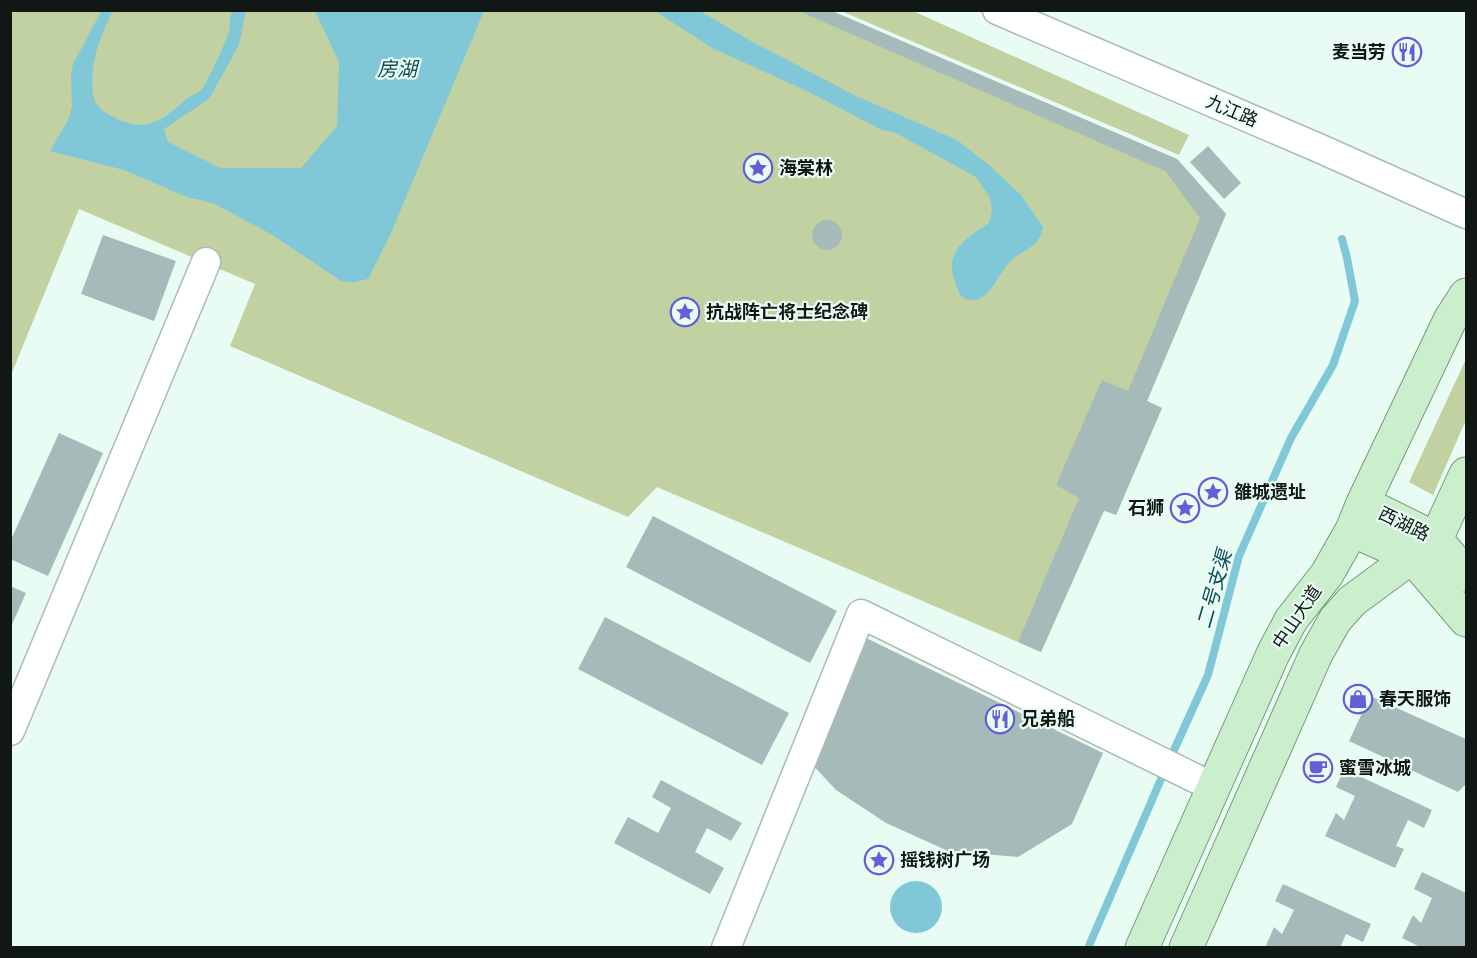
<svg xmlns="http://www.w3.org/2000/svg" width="1477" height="958" font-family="Merriweather,'Noto Sans SC',serif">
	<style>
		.green { fill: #c1d1a1 }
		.water { fill: #80c8d8 }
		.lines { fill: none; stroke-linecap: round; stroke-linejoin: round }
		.stream { stroke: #80c8d8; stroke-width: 8 }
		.building { fill: #a6bbb9 }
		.minor-casing { stroke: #aabcb4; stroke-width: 31 }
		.major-casing { stroke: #749d76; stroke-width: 35 }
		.minor { stroke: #fff; stroke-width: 28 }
		.major { stroke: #cbefcc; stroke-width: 33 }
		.labels { text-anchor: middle; stroke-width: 4.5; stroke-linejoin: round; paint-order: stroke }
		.poi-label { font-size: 18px; font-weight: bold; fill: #111715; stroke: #e9fcf4; text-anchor: start }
		.street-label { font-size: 18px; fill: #111715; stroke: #e9fcf4 }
		.water-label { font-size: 20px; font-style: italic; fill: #0d4e59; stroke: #e9fcf4 }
	</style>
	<rect width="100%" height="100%" fill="#e9fcf4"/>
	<path class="green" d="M11,11H830L1177,159L1226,214L1147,401L1162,408L1116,515L1104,511L1041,652L657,487L628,517L230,346L255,284L79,209L11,375Z
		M841,11H913L1189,135L1179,155Z
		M1466,359V420L1433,495L1409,482Z"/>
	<path class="water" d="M102,10L113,11C100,35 89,65 93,94C95,105 103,112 113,117C150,135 162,119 189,97C193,95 198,93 201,90C207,84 226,41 229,32C231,24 228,21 232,11H246L239,45L209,99L164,129L168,142L221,168H301L337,126L339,62L315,11H484L391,233L368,279L354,282L341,281L274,236L217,205L201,200L189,198L124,170L50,151L68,120L72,107L71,75L73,64Z
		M655,11H700L751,41L854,95L957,140L989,165L1021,195L1043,227C1039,250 1022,248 1009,263C999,273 993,293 979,299C972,301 967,300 961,296C941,257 956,244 989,223L992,211L990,198L976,177L894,132L882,130L807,91L712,48Z
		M890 907a26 26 0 1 1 52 0a26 26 0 1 1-52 0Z"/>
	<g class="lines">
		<path class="stream" d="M1170,759L1208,675L1239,556L1291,438L1333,365L1355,301L1347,258L1342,239
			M1088,948L1165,770"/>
	</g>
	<path class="building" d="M796,10H830L1177,159L1226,214L1147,401L1162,408L1116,515L1104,510L1041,652L1018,642L1079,498L1056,485L1102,380L1128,391L1200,218L1165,171Z
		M1208,146L1241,183L1224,199L1190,162Z
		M812 235a15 15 0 1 1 30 0a15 15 0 1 1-30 0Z
		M103,235L176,261L154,321L81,294Z
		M59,433L103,453L48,576L10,559V542Z
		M653,516L837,611L810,663L626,567Z
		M10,586L26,593L10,629Z
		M605,617L789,713L762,765L578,669Z
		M864,637L1103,753L1072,824L1018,857L948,851L886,823L836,790L807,759Z
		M1370,696L1466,739V784L1458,792L1349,741Z
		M1344,769L1432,810L1424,828L1408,820L1396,846L1404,849L1395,868L1325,836L1336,813L1344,820L1355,796L1336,787Z
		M661,780L742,823L731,841L707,828L695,852L724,868L710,894L614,843L628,817L658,833L671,808L652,797Z
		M1422,872L1466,893V948H1422L1402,938L1413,915L1421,923L1432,898L1414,889Z
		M1283,884L1371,924L1363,942L1346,934L1340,948H1265L1274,927L1282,934L1294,910L1275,901Z"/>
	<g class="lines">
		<g class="minor-casing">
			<path id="minor" d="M997,10L1321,149L1466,214
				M10,731L206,262
				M726,948L861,614L1213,787"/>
		</g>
		<g class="major-casing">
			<path id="major" d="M1363,503L1436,539L1466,575
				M1352,530L1412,557L1466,620
				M1142,948L1273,654L1291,620L1327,574L1352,530L1363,503L1450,320L1466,295
				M1186,948L1316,654L1335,620L1352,601L1436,539L1466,474"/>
		</g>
		<use href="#minor" class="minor"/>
		<use href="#major" class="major"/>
	</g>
	<defs>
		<g id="restaurant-ring" transform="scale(1.5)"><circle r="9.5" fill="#e9fcf4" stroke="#655ed8" stroke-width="1.5"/><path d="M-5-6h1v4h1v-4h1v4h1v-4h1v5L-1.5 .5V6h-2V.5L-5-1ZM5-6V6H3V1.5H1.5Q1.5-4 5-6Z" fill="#655ed8"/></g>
		<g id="sight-ring" transform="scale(1.5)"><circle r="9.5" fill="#e9fcf4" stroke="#655ed8" stroke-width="1.5"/><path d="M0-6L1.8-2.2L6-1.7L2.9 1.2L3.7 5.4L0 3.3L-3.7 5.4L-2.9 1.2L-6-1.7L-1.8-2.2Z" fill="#655ed8"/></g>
		<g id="shop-ring" transform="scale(1.5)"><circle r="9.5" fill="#e9fcf4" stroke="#655ed8" stroke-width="1.5"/><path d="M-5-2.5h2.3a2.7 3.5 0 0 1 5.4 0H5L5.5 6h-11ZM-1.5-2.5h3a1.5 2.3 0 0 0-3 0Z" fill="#655ed8"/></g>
		<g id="cafe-ring" transform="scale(1.5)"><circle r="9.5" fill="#e9fcf4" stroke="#655ed8" stroke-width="1.5"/><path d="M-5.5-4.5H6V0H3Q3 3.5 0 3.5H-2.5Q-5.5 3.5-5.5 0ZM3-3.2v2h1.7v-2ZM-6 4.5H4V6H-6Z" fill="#655ed8"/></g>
	</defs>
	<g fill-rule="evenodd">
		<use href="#restaurant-ring" x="1407" y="52"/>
		<use href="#sight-ring" x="758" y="168"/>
		<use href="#sight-ring" x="685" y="312"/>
		<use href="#sight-ring" x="1213" y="492"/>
		<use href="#sight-ring" x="1185" y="508"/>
		<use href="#shop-ring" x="1358" y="699"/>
		<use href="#restaurant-ring" x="1000" y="719"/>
		<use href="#cafe-ring" x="1318" y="768"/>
		<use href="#sight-ring" x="879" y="860"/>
	</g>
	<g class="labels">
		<g class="poi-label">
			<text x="1386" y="58" text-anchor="end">麦当劳</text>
			<text x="779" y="174">海棠林</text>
			<text x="706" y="318">抗战阵亡将士纪念碑</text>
			<text x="1234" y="498">雒城遗址</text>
			<text x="1164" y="514" text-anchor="end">石狮</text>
			<text x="1379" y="705">春天服饰</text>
			<text x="1021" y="725">兄弟船</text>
			<text x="1339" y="774">蜜雪冰城</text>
			<text x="900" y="866">摇钱树广场</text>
		</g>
		<g class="street-label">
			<text transform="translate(1232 111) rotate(23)" y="6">九江路</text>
			<text transform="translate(1404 524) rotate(26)" y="6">西湖路</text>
			<text transform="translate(1297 617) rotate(-56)" y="6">中山大道</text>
		</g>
		<g class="water-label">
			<text x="397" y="76">房湖</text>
			<text transform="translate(1214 589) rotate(-74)" y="7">二号支渠</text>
		</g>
	</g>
	<rect width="1477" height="958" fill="none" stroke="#111715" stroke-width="24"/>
</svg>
